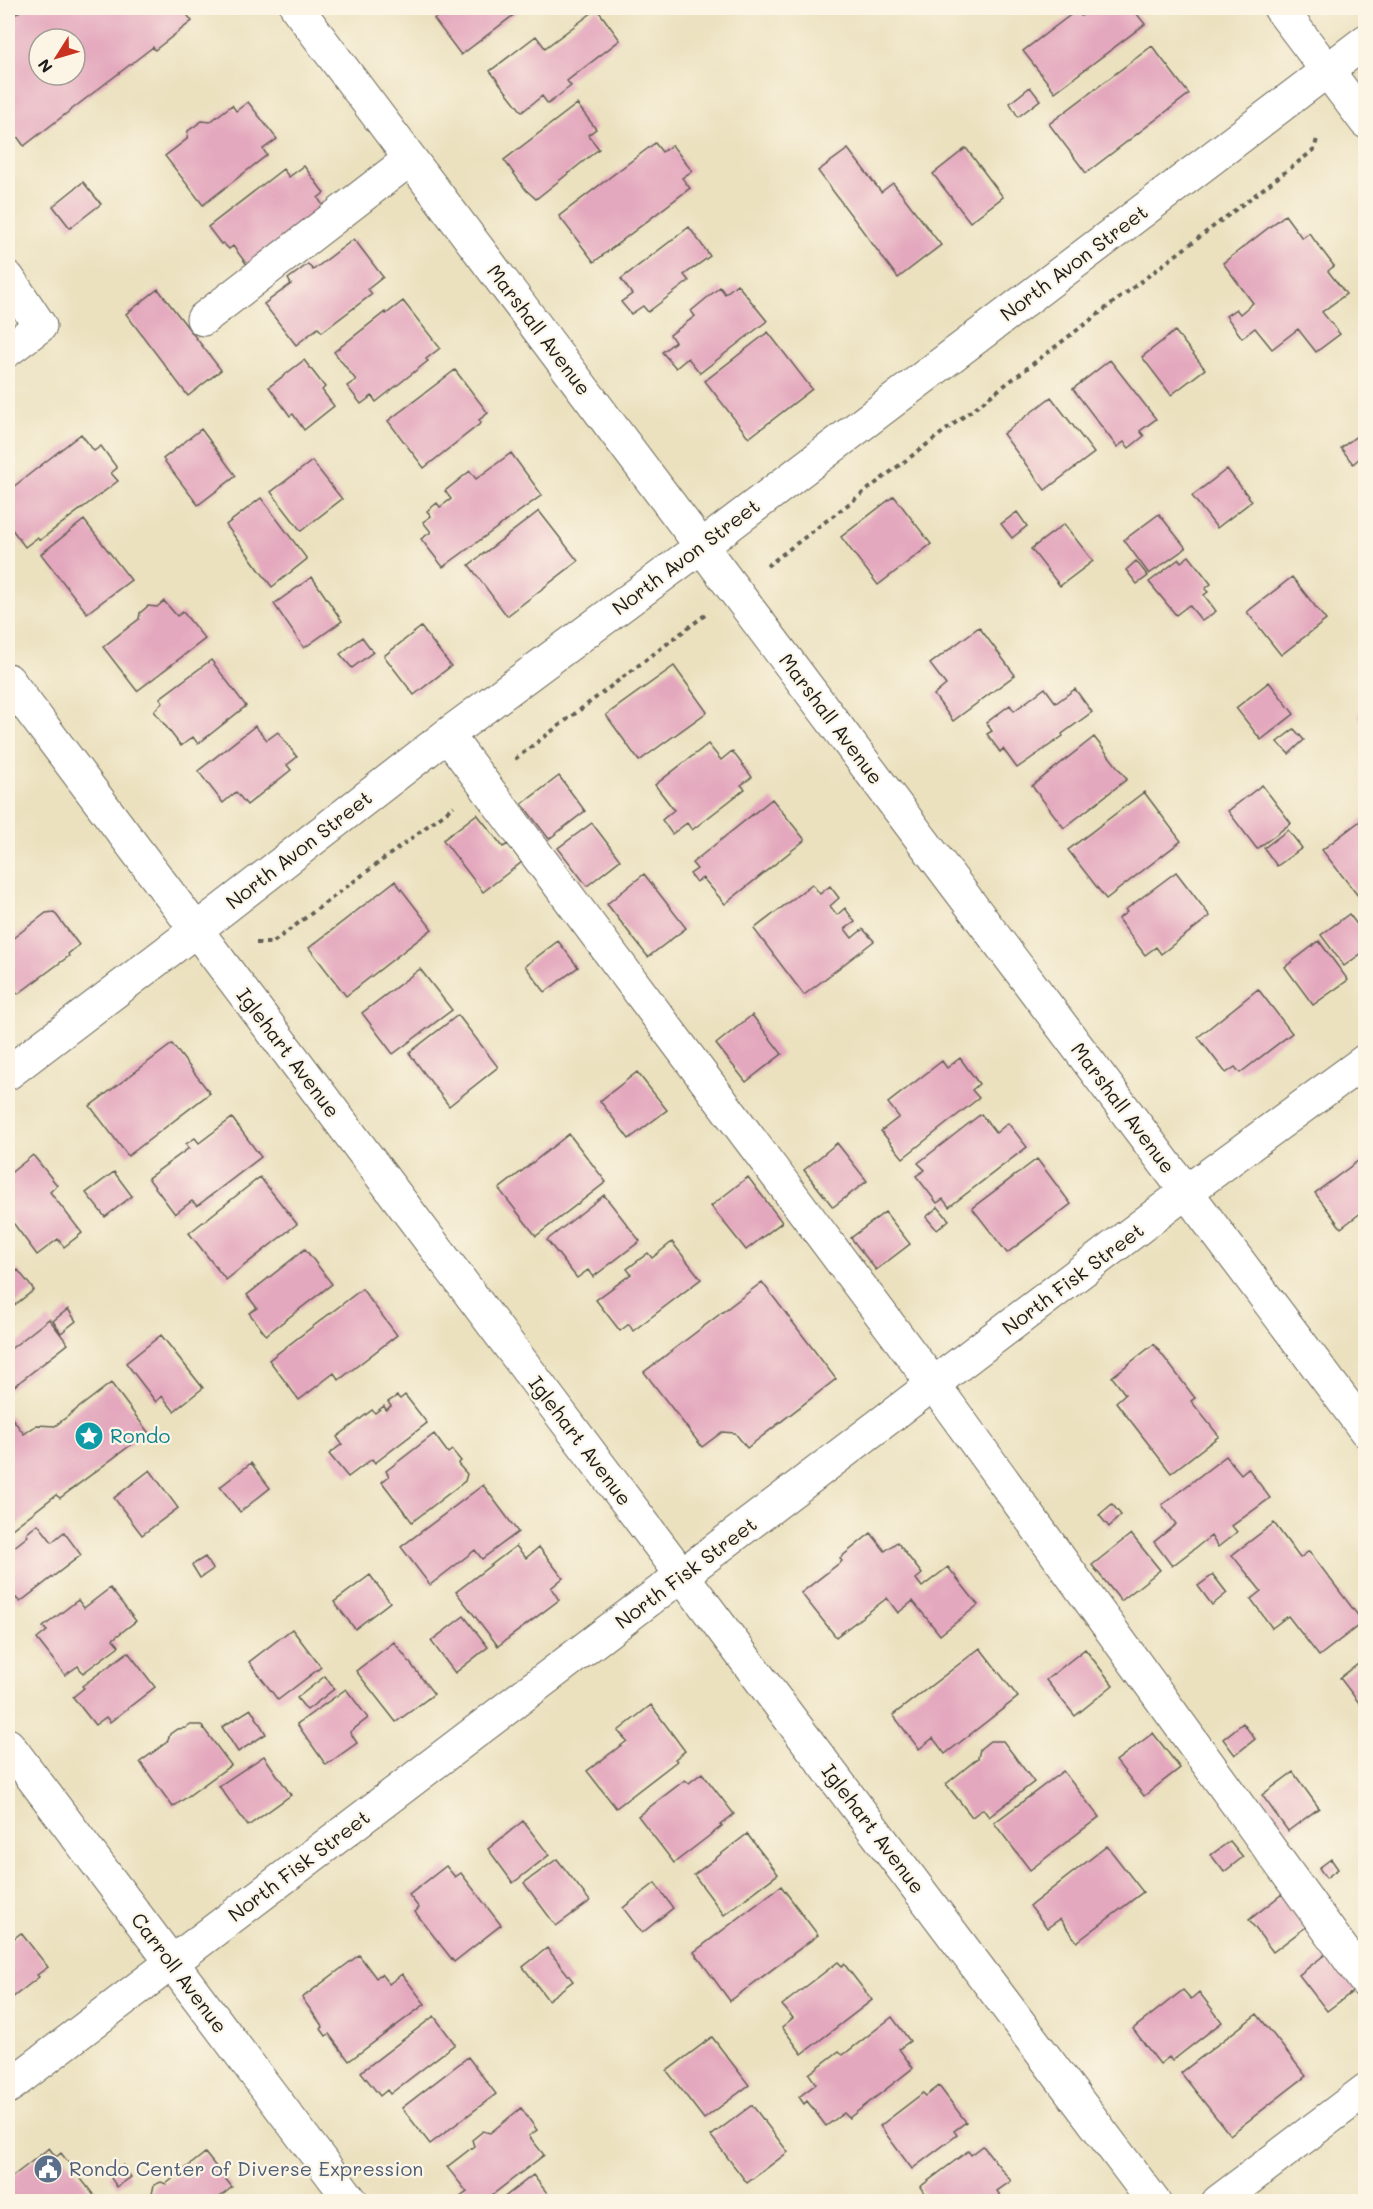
<svg xmlns="http://www.w3.org/2000/svg" width="1373" height="2209" font-family="Mali,sans-serif">
	<style>
		.building { fill: #e4a8be; fill-rule: evenodd }
		.lines { fill: none; stroke-linecap: round; stroke-linejoin: round }
		.minor-casing { stroke: #646155; stroke-width: 35 }
		.path { stroke: #646155; stroke-width: 4; stroke-dasharray: 4.5 4.5; stroke-linecap: butt }
		.minor { stroke: #fff; stroke-width: 33 }
		.labels { text-anchor: middle; stroke-width: 4.5; stroke-linejoin: round; paint-order: stroke }
		.street-label { font-size: 20px; fill: #1c1c1c; stroke: #fcf5e5 }
		.culture-label { font-size: 20px; fill: #0d838f; stroke: #fcf5e5; text-anchor: start }
		.service-label { font-size: 20px; fill: #4e5e75; stroke: #fcf5e5; text-anchor: start }
	</style>
	<rect width="100%" height="100%" fill="#fcf5e5"/>
	<filter id="ink" filterUnits="userSpaceOnUse"><feTurbulence type="fractalNoise" baseFrequency=".0167" numOctaves="2"/><feDisplacementMap in="SourceGraphic" scale="12" xChannelSelector="R" yChannelSelector="G"/><feConvolveMatrix kernelMatrix="1 2 1 2 8 2 1 2 1" color-interpolation-filters="sRGB"/></filter>
	<filter id="wash" filterUnits="userSpaceOnUse"><feTurbulence type="fractalNoise" baseFrequency=".008" numOctaves="4" result="noise"/><feDisplacementMap in="SourceGraphic" scale="24" xChannelSelector="R" yChannelSelector="G"/><feGaussianBlur stdDeviation="1.35" result="paint"/><feColorMatrix in="noise" values="0 0 0 0 0 0 0 0 0 0 0 0 0 0 0 0 0 1.4 0 .05"/><feComposite in="paint" operator="in"/></filter>
	<g filter="url(#wash)">
		<rect width="100%" height="100%" fill="#ebe1bf"/>
		<g id="blocks">
			<path class="building" d="M24,8H182L192,21L155,50L153,47L24,146L8,124V32L13,27L8,20ZM39,39H75V75H39Z
				M448,8H523L461,55L434,19Z
				M1092,8H1132L1145,24L1055,92L1023,51L1077,10L1081,16Z
				M597,9L620,40L567,81L571,86L548,104L542,96L522,112L490,71L536,36L545,48Z
				M1152,46L1189,94L1086,173L1049,124Z
				M1030,87L1040,100L1018,117L1010,103Z
				M248,102L277,139L263,149L267,155L203,205L165,156L187,139L188,131L202,121L210,122L232,105L236,111Z
				M577,104L596,129L588,135L599,149L536,199L526,190L504,160Z
				M655,143L662,152L672,145L692,171L682,178L690,188L594,262L559,216Z
				M966,148L1003,197L970,222L933,174Z
				M848,149L881,192L893,183L941,245L898,278L818,171Z
				M304,166L324,193L318,198L324,207L248,266L233,246L229,249L223,243L221,244L208,227L283,169L289,177Z
				M83,182L101,204L70,228L53,206Z
				M1285,215L1302,238L1309,233L1334,266L1328,271L1346,294L1322,312L1340,334L1316,352L1298,329L1272,349L1255,328L1242,338L1226,316L1236,309L1240,314L1253,303L1223,263Z
				M689,227L710,256L684,275L689,281L648,312L643,306L631,314L621,302L632,294L621,279Z
				M354,239L383,277L368,289L372,294L322,332L318,328L296,345L264,304L291,284L288,279L308,264L313,270Z
				M737,284L767,321L700,373L688,358L676,368L662,352L675,342L670,335L695,316L691,311L720,287L725,294Z
				M158,289L221,370L188,396L126,314Z
				M403,301L440,348L426,359L428,361L376,402L372,396L361,404L347,386L356,380L334,352L385,312L386,314Z
				M1175,331L1205,369L1171,395L1142,357Z
				M768,332L812,389L749,438L705,381Z
				M304,360L325,387L322,390L334,406L304,430L293,414L290,416L269,387Z
				M1110,360L1156,419L1140,431L1144,436L1129,448L1124,442L1117,447L1073,389Z
				M455,370L488,413L479,420L481,423L424,468L388,421Z
				M1051,397L1094,453L1045,490L1003,434Z
				M201,429L236,476L198,505L163,459Z
				M1366,429V461L1362,456L1353,464L1341,448Z
				M81,434L94,451L101,446L117,468L111,473L118,481L40,540L37,538L25,547L8,524V491Z
				M511,453L542,495L443,567L421,539L431,532L423,522L431,516L427,511L437,503L440,507L451,499L445,491L470,471L476,479Z
				M312,461L342,499L301,531L271,492Z
				M1227,469L1252,501L1217,528L1192,496Z
				M894,496L931,544L878,585L841,537Z
				M261,498L307,559L272,587L226,525Z
				M539,511L578,561L507,616L469,565Z
				M1017,512L1027,526L1012,538L1001,524Z
				M1159,514L1186,548L1149,574L1124,540Z
				M84,520L131,580L87,613L41,554Z
				M1064,524L1093,561L1060,586L1031,549Z
				M1189,556L1211,584L1205,589L1208,592L1204,595L1216,611L1202,621L1189,605L1176,615L1149,582L1179,559L1181,562Z
				M1136,561L1148,576L1137,584L1126,570Z
				M312,577L342,621L304,648L274,604Z
				M1292,577L1326,620L1281,655L1247,612Z
				M164,601L177,616L183,612L205,639L137,691L103,647L139,619L140,613L148,606L157,607Z
				M421,627L451,666L414,695L384,656Z
				M979,627L1015,675L953,721L934,695L946,685L930,664Z
				M362,637L373,652L352,668L340,654Z
				M211,660L246,706L198,744L193,737L181,746L154,711L163,702L160,698Z
				M674,666L707,712L639,761L606,715Z
				M1269,682L1294,714L1261,740L1236,708Z
				M1045,688L1056,703L1075,689L1092,712L1062,734L1063,736L1017,768L1003,749L1000,752L987,734L992,731L986,723L1010,705L1014,711Z
				M1366,709V725L1358,715Z
				M255,726L267,740L278,732L297,757L287,765L291,770L247,805L236,792L223,803L198,771Z
				M1294,729L1304,740L1289,754L1277,742Z
				M1094,737L1127,779L1064,828L1032,786Z
				M708,744L721,760L732,751L752,777L741,785L745,789L692,830L687,823L672,834L662,820L674,810L655,785Z
				M559,776L585,811L549,839L522,804Z
				M1262,785L1291,823L1257,849L1228,811Z
				M1144,792L1181,841L1106,899L1068,850Z
				M772,799L805,840L725,904L703,878L696,882L690,874L697,869L692,863Z
				M477,814L503,847L508,844L522,862L483,892L443,840Z
				M1364,818L1366,820V906L1322,850Z
				M592,823L620,860L587,886L558,848Z
				M1288,830L1302,848L1277,866L1264,848Z
				M1176,872L1210,916L1161,954L1156,947L1145,955L1118,919L1127,912L1125,910Z
				M644,874L686,928L648,957L607,904Z
				M395,881L432,929L346,996L309,948Z
				M812,884L820,894L830,886L839,898L830,906L837,915L845,908L855,922L845,929L852,938L863,929L874,941L804,995L754,929Z
				M54,912L79,945L68,954L69,956L18,994L8,980V942L46,913Z
				M1349,914L1366,936V950L1344,966L1321,935Z
				M558,941L578,967L545,992L525,966Z
				M1319,941L1348,980L1313,1005L1285,967Z
				M420,969L452,1010L393,1054L362,1013Z
				M1258,989L1292,1033L1240,1073L1235,1067L1226,1073L1198,1037Z
				M458,1015L498,1067L449,1106L409,1053Z
				M752,1015L782,1054L746,1082L716,1044Z
				M172,1044L210,1093L128,1156L90,1106Z
				M960,1058L979,1084L972,1090L979,1098L903,1158L881,1131L899,1117L888,1103L942,1061L947,1068Z
				M637,1072L667,1110L629,1139L600,1101Z
				M981,1114L996,1133L1008,1123L1027,1147L949,1207L943,1199L937,1203L916,1176L925,1170L918,1163Z
				M232,1118L261,1157L197,1206L192,1201L175,1214L148,1178L189,1148L186,1144L195,1138L199,1143Z
				M569,1134L606,1182L536,1236L499,1189Z
				M837,1143L867,1181L833,1207L804,1170Z
				M33,1155L57,1185L50,1192L82,1233L64,1247L58,1239L37,1255L8,1216V1175Z
				M1366,1155V1209L1341,1228L1315,1193Z
				M1037,1159L1071,1204L1007,1253L972,1208Z
				M114,1172L132,1196L105,1217L86,1193Z
				M260,1177L297,1224L226,1280L189,1233Z
				M748,1177L782,1222L746,1250L711,1206Z
				M604,1195L640,1241L593,1277L588,1270L577,1278L547,1240Z
				M938,1207L949,1220L937,1230L926,1217Z
				M885,1212L910,1244L876,1270L851,1238Z
				M672,1242L701,1279L633,1331L629,1324L620,1331L596,1300L631,1274L627,1269L648,1253L652,1258Z
				M305,1249L332,1284L266,1335L249,1313L257,1308L247,1295Z
				M8,1269L12,1275L18,1270L34,1290L8,1310Z
				M762,1282L836,1379L747,1448L735,1433L722,1432L702,1447L644,1372Z
				M362,1289L397,1335L339,1380L334,1373L299,1400L269,1360Z
				M68,1309L76,1321L61,1333L53,1321Z
				M49,1319L68,1344L8,1391V1351Z
				M161,1335L203,1388L174,1411L162,1396L156,1402L126,1363Z
				M1154,1344L1195,1398L1191,1401L1219,1436L1171,1473L1116,1402L1125,1394L1112,1377Z
				M111,1383L148,1432L60,1498L56,1495L8,1532V1413L24,1434L37,1425L55,1426Z
				M405,1395L427,1423L375,1463L372,1459L348,1477L329,1454L342,1444L337,1437L372,1410L375,1413L384,1406L386,1410L391,1406L388,1402L397,1396L400,1399Z
				M434,1434L448,1453L452,1450L461,1461L458,1464L467,1474L465,1481L412,1522L382,1482L389,1476L386,1471Z
				M1226,1456L1241,1474L1248,1468L1270,1498L1232,1526L1237,1532L1218,1547L1211,1536L1172,1566L1154,1542L1176,1524L1162,1505Z
				M251,1463L270,1488L240,1512L220,1487Z
				M150,1470L178,1508L142,1535L114,1498Z
				M483,1485L518,1532L482,1559L475,1550L430,1585L401,1547Z
				M1112,1504L1121,1515L1109,1527L1099,1515Z
				M1274,1523L1300,1558L1309,1551L1363,1622L1319,1656L1288,1616L1272,1628L1251,1599L1261,1591L1232,1555Z
				M38,1524L52,1542L64,1532L81,1555L20,1602L16,1598L8,1604V1552L28,1536L26,1534Z
				M871,1533L885,1551L897,1542L922,1574L916,1579L922,1587L948,1567L978,1605L940,1635L913,1601L898,1613L887,1598L836,1637L801,1593L842,1561L840,1558Z
				M1131,1534L1160,1570L1121,1601L1092,1565Z
				M516,1546L526,1558L539,1547L563,1578L551,1588L559,1600L498,1646L456,1592Z
				M205,1557L213,1569L200,1578L192,1565Z
				M370,1575L390,1602L355,1629L334,1602Z
				M1213,1575L1227,1593L1212,1605L1198,1586Z
				M110,1588L136,1621L113,1639L119,1646L83,1673L78,1666L65,1675L37,1639L47,1631L43,1627L78,1600L84,1608Z
				M464,1616L488,1647L455,1673L431,1641Z
				M292,1629L321,1667L278,1700L249,1662Z
				M394,1642L434,1694L396,1722L356,1671Z
				M980,1648L1018,1697L945,1754L933,1738L919,1749L893,1715Z
				M1085,1649L1113,1685L1075,1716L1046,1680Z
				M128,1652L155,1687L110,1722L106,1717L95,1725L73,1697L84,1688L82,1686Z
				M1366,1658V1712L1340,1678Z
				M325,1676L334,1689L307,1710L297,1698Z
				M346,1689L368,1718L350,1732L357,1743L326,1765L297,1724Z
				M651,1705L685,1751L675,1759L677,1761L616,1808L587,1771L627,1741L618,1731Z
				M251,1709L266,1734L238,1752L222,1727Z
				M1243,1723L1255,1739L1235,1755L1223,1739Z
				M188,1725H201L231,1765L173,1807L140,1762L167,1742L170,1734L177,1729L186,1728Z
				M1153,1733L1180,1768L1144,1796L1116,1761Z
				M990,1741H1003L1034,1782L989,1817L983,1809L972,1817L946,1784L978,1758L980,1749Z
				M264,1756L291,1795L248,1826L219,1786Z
				M1063,1771L1099,1817L1030,1870L994,1823Z
				M1293,1772L1319,1808L1288,1831L1262,1795Z
				M702,1773L734,1814L720,1825L722,1826L674,1863L638,1816L685,1780L689,1783Z
				M523,1821L549,1855L513,1883L488,1849Z
				M747,1834L778,1874L724,1915L694,1875Z
				M1230,1841L1243,1857L1224,1872L1211,1855Z
				M1107,1846L1143,1892L1077,1942L1060,1919L1047,1928L1030,1906Z
				M557,1859L590,1901L556,1926L524,1883Z
				M1331,1859L1338,1869L1326,1878L1319,1868Z
				M446,1866L455,1877L461,1873L501,1925L454,1962L415,1912L419,1908L409,1895Z
				M655,1883L673,1908L642,1933L623,1908Z
				M781,1886L818,1935L730,2001L694,1952Z
				M1282,1894L1307,1926L1273,1952L1249,1920Z
				M21,1933L48,1967L37,1975L39,1977L8,2001V1940L9,1942Z
				M547,1948L573,1981L548,2000L523,1967Z
				M1332,1949L1360,1986L1327,2011L1299,1975Z
				M359,1955L376,1978L381,1974L389,1984L402,1974L425,2004L349,2061L329,2034L326,2036L321,2029L323,2027L302,1998Z
				M838,1962L842,1966L844,1964L872,2000L802,2054L782,2027L793,2018L782,2005Z
				M1183,1990L1191,1999L1199,1992L1222,2022L1172,2061L1169,2057L1160,2064L1133,2029Z
				M1257,2014L1306,2076L1230,2135L1181,2073Z
				M434,2016L455,2044L390,2094L387,2090L380,2096L361,2072Z
				M892,2017L910,2041L899,2049L913,2068L849,2118L844,2113L826,2126L807,2101L804,2104L799,2097L816,2084L809,2074L839,2051L843,2055Z
				M712,2037L749,2085L704,2119L667,2071Z
				M468,2057L496,2094L430,2144L402,2108Z
				M939,2086L966,2122L954,2131L957,2135L912,2169L880,2126L923,2093L926,2096Z
				M752,2105L788,2152L747,2183L711,2136Z
				M521,2108L537,2130L529,2136L544,2155L483,2202H457L456,2200L467,2192L447,2167L474,2146L472,2140L483,2131L490,2133Z
				M983,2146L1011,2181L997,2191L1001,2197L995,2202H931L920,2187L968,2151L971,2155Z
				M49,2148L56,2157L61,2153L99,2202H8V2180Z
				M205,2153L232,2187L220,2197L224,2202H150L148,2199L152,2194L154,2185L161,2182L166,2184Z
				M123,2165L131,2177L117,2187L109,2175Z
				M533,2175L554,2202H498Z"/>
		</g>
	</g>
	<g filter="url(#ink)">
		<use href="#blocks" fill-opacity="0" stroke="#646155" stroke-width="1.5"/>
		<g class="lines">
			<g class="minor-casing">
				<path id="minor" d="M297,8L1366,1431
					M1280,8L1366,122
					M8,278L40,326L8,350
					M203,319L410,159
					M8,680L1154,2202
					M447,735L934,1385L1366,1982
					M8,1073L196,930L447,735L702,546L1366,41
					M8,1745L352,2202
					M8,2087L1186,1192L1366,1060
					M1218,2202L1366,2090"/>
			</g>
			<path class="path" d="M767,566L1314,150L1317,139
				M515,759L705,615
				M256,943H272L454,806"/>
			<use href="#minor" class="minor"/>
		</g>
	</g>
	<defs>
		<g id="sight-disc" transform="scale(1.5)"><circle r="9.5" fill="#0f9aa8" stroke="#fcf5e5"/><path d="M0-6L1.8-2.2L6-1.7L2.9 1.2L3.7 5.4L0 3.3L-3.7 5.4L-2.9 1.2L-6-1.7L-1.8-2.2Z" fill="#fff"/></g>
		<g id="civic-disc" transform="scale(1.5)"><circle r="9.5" fill="#5c6f8a" stroke="#fcf5e5"/><path d="M-.6-6.5H3V-4.5H.6V-3L4-1V1h2V6H-6V1h2V-1L-.6-3ZM-1.2 2.5V6h2.4V2.5Z" fill="#fff"/></g>
	</defs>
	<g fill-rule="evenodd">
		<use href="#sight-disc" x="89" y="1436"/>
		<use href="#civic-disc" x="48" y="2169"/>
	</g>
	<g class="labels">
		<g class="street-label">
			<text transform="translate(1074 263) rotate(-37)" y="7">North Avon Street</text>
			<text transform="translate(539 330) rotate(53)" y="7">Marshall Avenue</text>
			<text transform="translate(686 557) rotate(-37)" y="7">North Avon Street</text>
			<text transform="translate(831 719) rotate(53)" y="7">Marshall Avenue</text>
			<text transform="translate(299 850) rotate(-38)" y="7">North Avon Street</text>
			<text transform="translate(288 1053) rotate(53)" y="7">Iglehart Avenue</text>
			<text transform="translate(1123 1108) rotate(53)" y="7">Marshall Avenue</text>
			<text transform="translate(1073 1279) rotate(-37)" y="7">North Fisk Street</text>
			<text transform="translate(580 1441) rotate(53)" y="7">Iglehart Avenue</text>
			<text transform="translate(686 1573) rotate(-37)" y="7">North Fisk Street</text>
			<text transform="translate(873 1829) rotate(53)" y="7">Iglehart Avenue</text>
			<text transform="translate(299 1866) rotate(-37)" y="7">North Fisk Street</text>
			<text transform="translate(179 1973) rotate(53)" y="7">Carroll Avenue</text>
		</g>
		<g class="culture-label">
			<text x="110" y="1443">Rondo</text>
		</g>
		<g class="service-label">
			<text x="69" y="2176">Rondo Center of Diverse Expression</text>
		</g>
	</g>
	<rect width="1373" height="2209" fill="none" stroke="#fcf5e5" stroke-width="30"/>
	<g transform="translate(57 57) rotate(233)"><circle r="28" fill="#fcf5e5" stroke="#a29e95" stroke-width="1.5"/>
	<path d="M0-4.5L10 22L0 15L-10 22Z" fill="#c8321e"/>
	<text y="-9" font-size="16" font-weight="bold" text-anchor="middle" fill="#1c1c1c">N</text>
	</g>
</svg>
